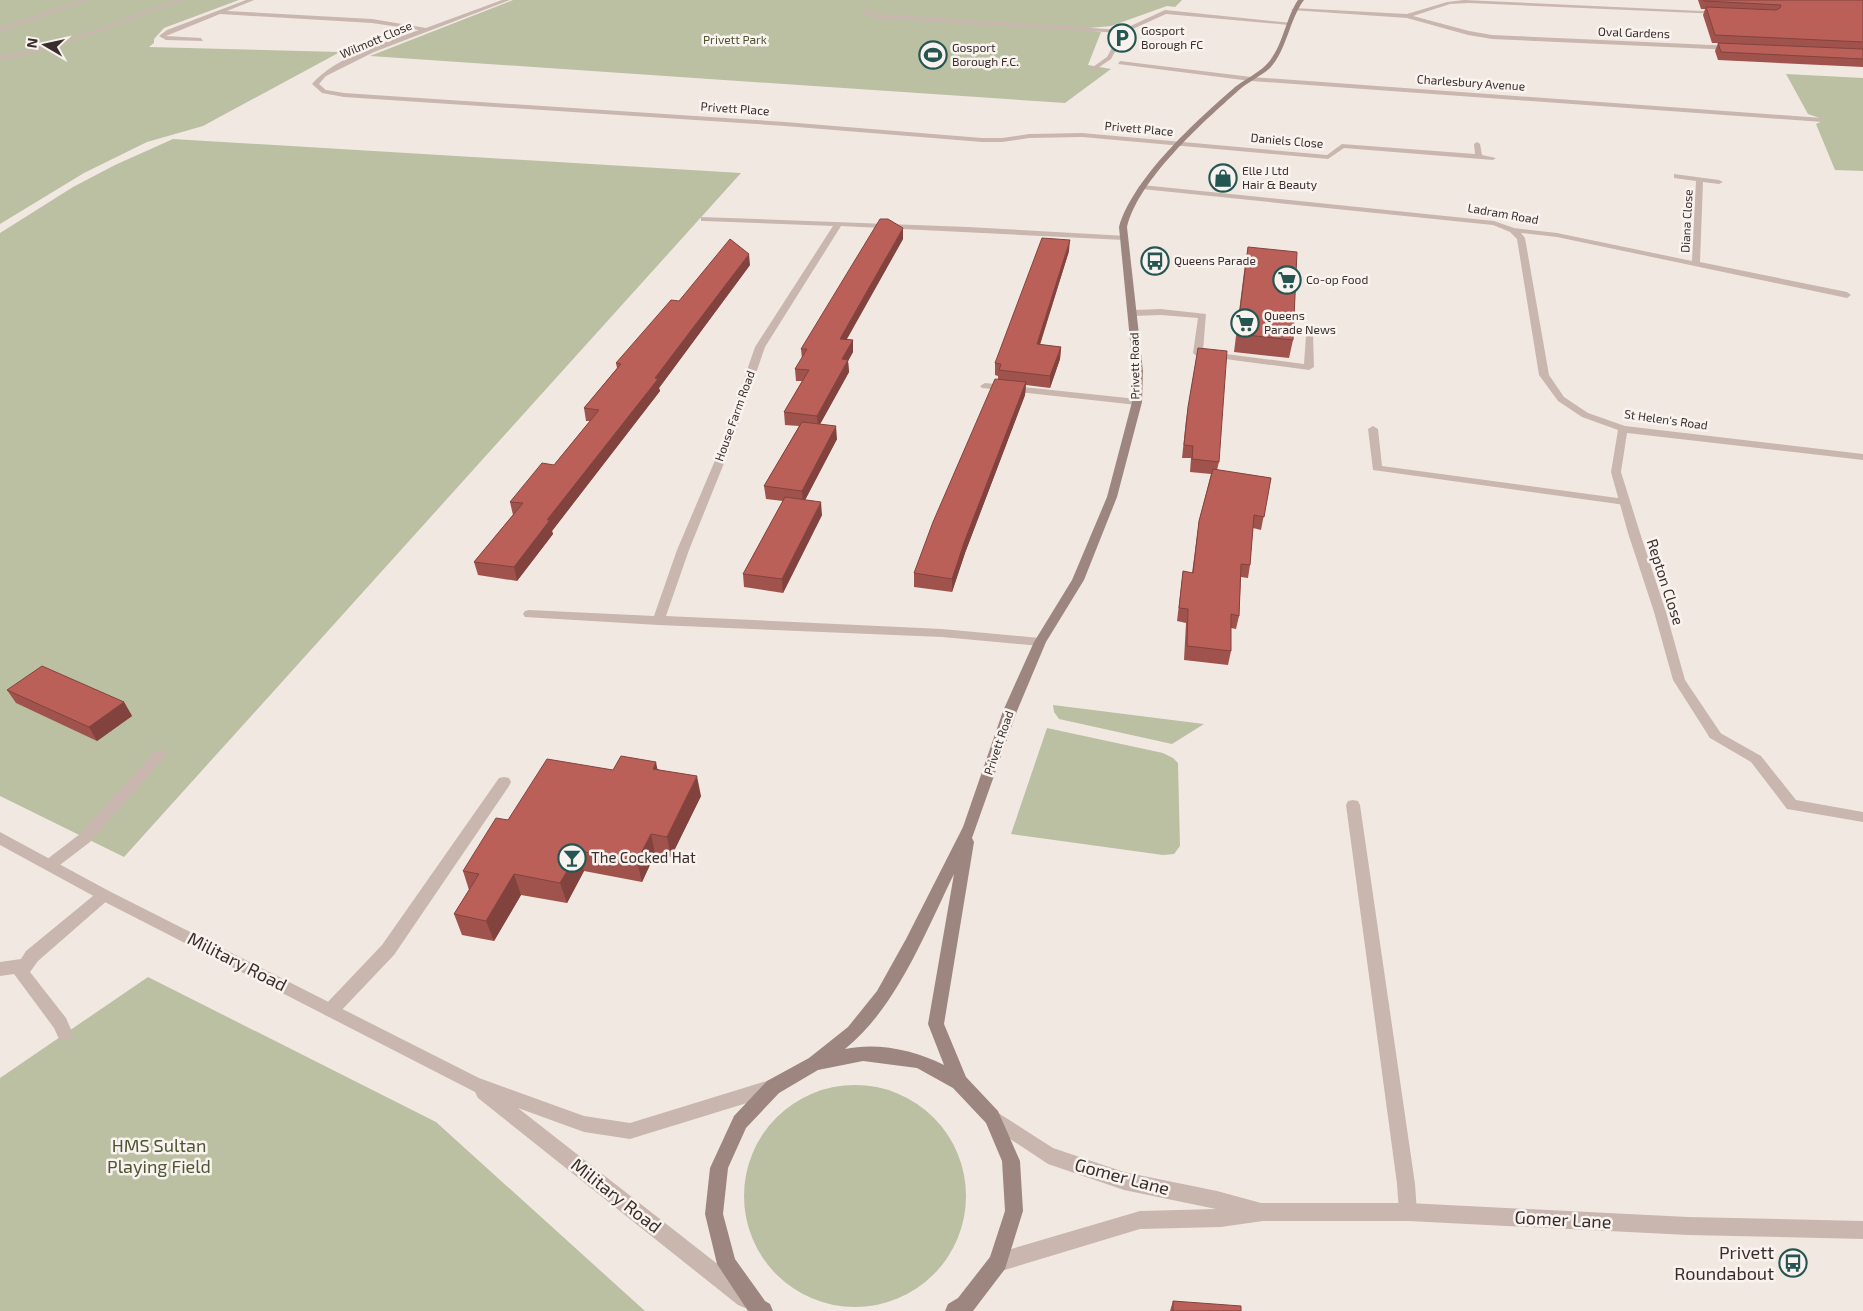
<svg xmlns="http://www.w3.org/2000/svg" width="1863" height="1311" font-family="'Exo 2',sans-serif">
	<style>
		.green { fill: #bbc0a3 }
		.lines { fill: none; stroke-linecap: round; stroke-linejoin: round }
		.service { fill: #c9b7af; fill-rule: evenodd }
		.minor { fill: #c9b7af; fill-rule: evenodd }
		.tertiary { fill: #c9b7af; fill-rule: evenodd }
		.secondary { fill: #9d8680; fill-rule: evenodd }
		.wall { fill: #a0534c }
		.shaded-wall { fill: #82433e }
		.building { fill: #ba6058; stroke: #82433e }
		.labels { text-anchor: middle; stroke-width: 5; stroke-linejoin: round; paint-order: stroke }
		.far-poi-label { font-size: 12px; fill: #392e2c; stroke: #f9f3ef; text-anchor: start }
		.far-street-label { font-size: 12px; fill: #392e2c; stroke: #f9f3ef }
		.far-park-label { font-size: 12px; fill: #4e5532; stroke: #f9f3ef }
		.street-label { font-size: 15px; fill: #392e2c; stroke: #f9f3ef }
		.poi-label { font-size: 15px; fill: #392e2c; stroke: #f9f3ef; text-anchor: start }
		.near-street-label { font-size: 18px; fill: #392e2c; stroke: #f9f3ef }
		.near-park-label { font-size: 18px; fill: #4e5532; stroke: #f9f3ef }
		.near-poi-label { font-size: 18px; fill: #392e2c; stroke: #f9f3ef; text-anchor: end }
	</style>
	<rect width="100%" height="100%" fill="#f2e8e2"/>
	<path class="green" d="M0,0H239L164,28L154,39V43L149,47L340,52L203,126L147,142L84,173L0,224Z
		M513,0H1182L1175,7L1167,6L1111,26L1089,28L1087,30L1101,32L1088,65L1111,69L1065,103L370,56Z
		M1786,74L1863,78V171L1835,170L1816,124L1825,120L1808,114Z
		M173,139L741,173L124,857L0,796V233L73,187L115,165Z
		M1053,705L1204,724L1172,744L1059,719L1054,712Z
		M1047,728L1163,753L1173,758L1178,763L1180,846L1174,854L1163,855L1011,834Z
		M148,977L436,1122L645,1311H0V1078Z
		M744 1196a111 111 0 1 1 222 0a111 111 0 1 1-222 0Z"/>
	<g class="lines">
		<path class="service" d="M81,0H89L0,32V28Z
			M176,0H184L49,50L0,60V56L46,48Z
			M864,9L877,14L1122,30L1165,10L1292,23L1289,25L1166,14L1126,32L1111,59L1092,72L1090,69L1107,57L1120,33L876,18L862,12Z
			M1161,309L1206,314L1203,351L1304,364L1306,335L1310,332L1313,333L1314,367L1309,370L1195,355L1193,353L1198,318L1161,315L1133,316L1129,313L1133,310Z
			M985,383L1137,399L1142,402L1137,405L982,388L980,386Z
			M1373,426L1378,429L1382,466L1625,499L1630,502L1625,505L1373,470L1368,429Z
			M1715,730L1761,756L1796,800L1863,812V822L1787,809L1751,762L1710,738L1708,735L1710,732Z
			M160,749L165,751L167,754L165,757L90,842L56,868L51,870L46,868L44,864L46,860L80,834L155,751Z
			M504,777L509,778L511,782L509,786L394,955L337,1015L331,1017L325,1015L323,1010L325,1005L382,945L499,778Z
			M1353,800L1358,801L1360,805L1415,1184L1417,1212L1415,1219L1408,1221L1401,1219L1399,1212L1397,1184L1346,805L1348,801Z
			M104,889L109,891L112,895L109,899L38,961L30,972L66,1018L73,1034L71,1039L65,1041L59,1039L54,1028L14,974L0,976V962L21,959L26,951L99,891Z"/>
		<path class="minor" d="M246,0H254L227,11L372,19L426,28L502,0H510L374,52L326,76L319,84L326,90L344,93L785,122L982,138H1002L1029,134L1082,133L1327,155L1342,144L1475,154L1474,144L1477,142L1480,144L1482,155L1496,158L1493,160L1344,148L1328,159L1082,137L1029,138L1002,142H982L785,126L344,97L322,93L312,84C335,57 386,42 419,30L372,23L220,14L166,36L201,38L203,41L166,40L159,36L167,30Z
			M1464,0L1723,12L1720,14L1469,3L1450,4L1413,16L1469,31L1492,35L1733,46L1736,48L1733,50L1492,39L1468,35L1407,18L1291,10L1294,8L1407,14L1447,2Z
			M1120,61L1251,77L1822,118L1825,120L1822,122L1251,81L1118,64Z
			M1674,174L1719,180L1723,182L1719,184L1703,182L1700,262L1847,292L1851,295L1847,298L1557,237L1521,233L1525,238L1549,375L1564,397L1588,413L1625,426L1863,454V460L1627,433L1621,472L1640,533L1666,612L1685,680L1722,735L1720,738H1710L1673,680L1654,612L1628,533L1611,472L1618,430L1582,417L1558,401L1539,375L1517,239L1510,232L1493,225L1142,189L1138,187L1142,185L1494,221L1514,228L1557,233L1692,261L1696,181L1674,178Z
			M701,217L968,227L1127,236L1128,238L1124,240L841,226L765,347L729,451L689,550L666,616L942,629L1040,638L1046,642L1044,645L1040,646L942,637L658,625L525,617L523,614L525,611L529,610L654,616L677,550L719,451L755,347L833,226L704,221H701Z
			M992,1109L1053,1148L1124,1172L1217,1191L1261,1203H1408L1688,1217L1863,1221V1239L1688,1235L1408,1221H1263L1221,1227L1140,1229L998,1272L991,1269L988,1262L991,1255L1140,1211L1216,1209L1124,1190L1048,1164L986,1123L983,1117L986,1111Z"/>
		<path class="tertiary" d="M0,832L109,891L479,1078L584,1116L630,1123L773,1079L779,1081L782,1087L779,1093L630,1139L584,1132L518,1108L752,1291L755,1298L752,1305L745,1308L738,1305L478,1098L475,1092L99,899L0,845Z"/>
		<path class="secondary" d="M1298,0H1304C1289,20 1287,50 1270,68C1261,76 1248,82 1239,90C1202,123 1139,179 1127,227L1143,371L1142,402L1117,497L1084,580L1046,642L1017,711L972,838L974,842L944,1024L966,1077L998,1111L1020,1161L1023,1211L1005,1269L973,1311H945L948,1304L958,1298L990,1257L1005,1211L1002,1161L986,1123L953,1088L917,1068L863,1061L818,1070L779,1093L746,1128L728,1168L723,1214L735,1259L765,1301L770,1304L773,1311H748L717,1264L705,1214L710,1168L734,1116L767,1081L809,1058L848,1027L877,991L906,939L963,827L1003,711L1034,642L1072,580L1107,497L1132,402L1133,371L1119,227C1133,178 1197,120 1235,87C1245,79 1257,74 1266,65C1283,48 1285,19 1298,0ZM954,874L928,1024L944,1065C915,1050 877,1042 845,1049C897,1007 925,933 954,874Z"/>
	</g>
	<path class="wall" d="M1698,0H1863V67L1718,60L1715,51L1718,43H1712L1703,15L1705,9H1701Z
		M903,239L847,339L853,340V352L848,361L849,372L820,424L837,439L805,500L822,515L783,593L744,587L743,574L783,501L766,499L764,486L799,426L785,425L784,412L802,381H796L795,369L802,359L801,349Z
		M1248,247L1293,340L1289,358L1234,352L1245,264Z
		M1069,251L1040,345L1061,347L1060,359L1050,388L1026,385L1025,395L965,553L952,592L914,587V573L998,379V376L995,375V363Z
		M750,265L659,388L660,391L552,531L553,534L517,581L478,575L474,562L513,515L510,502L554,465L590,421H586L584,408L617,368L616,363L679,301Z
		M1198,348L1219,462L1217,470L1271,478L1261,530L1253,528L1250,565L1248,578L1241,577L1239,616L1236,629L1231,628V651L1228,665L1184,660L1186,623L1177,621L1183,571L1192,573L1199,521L1211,474L1190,472L1191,458H1182L1186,420Z
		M7,690L124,702L132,716L97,741L16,703Z
		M658,769L701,796L671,857L655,854L642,882L584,871L567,903L521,895L494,941L462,935L454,914L469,890L463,871L613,770Z
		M1173,1301L1241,1311H1170Z"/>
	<path class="shaded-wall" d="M903,228V239L840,351V339Z
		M1070,240L1069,251L1036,356L1037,344Z
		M749,254L750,265L659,388L660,391L552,531L553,534L517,581L514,567L547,520Z
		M853,340V352L848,361L849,372L818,428L817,416L842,359Z
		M1061,347L1060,359L1050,388V376Z
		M1026,382L1025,395L965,553L952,592V579L965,540Z
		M836,426L837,439L803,504L802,491Z
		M821,502L822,515L783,593L782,579Z
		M124,702L132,716L97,741L89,727Z
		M656,762L660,782L653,769Z
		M697,776L701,796L671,857L667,837Z
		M651,834L655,854L642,882L637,861Z
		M579,851L584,871L567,903L560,883Z
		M514,874L521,895L494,941L486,921Z"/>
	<path class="building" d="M1703,0H1863V42L1715,35L1706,7L1776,10L1780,8L1781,5L1704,1Z
		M1718,43L1863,49V59L1721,52Z
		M880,219H888L903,228L840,339L853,340L842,359L848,360L817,416L784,412L809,370L795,369L807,349H801Z
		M1042,238L1070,240L1037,344L1061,347L1050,376L999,370L1001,364L995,363Z
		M730,239L749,254L655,378L658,379L547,520H550L514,567L474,562L523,503L510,502L542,463L554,465L599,410L584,408L621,364L616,363L671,300L679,301Z
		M1248,247L1297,252L1293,340L1237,334Z
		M1198,348L1227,351L1219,462L1192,459L1193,446L1184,445L1188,407Z
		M995,379L1026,382L965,540L952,579L914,573L933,522Z
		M802,422L836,426L802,491L764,486Z
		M1213,469L1271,478L1264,517L1254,515L1250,565L1241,564L1239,616L1231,614V651L1187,646L1188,609L1179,608L1183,571L1193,573L1199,521Z
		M785,497L821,502L782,579L743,574Z
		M42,666L124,702L89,727L7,690Z
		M621,756L656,762L653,769L697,776L667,837L651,834L637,861L579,851L560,883L514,874L486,921L454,914L479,874L463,871L496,818L508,820L547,759L613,770Z
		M1173,1301L1241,1306V1311H1173Z"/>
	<defs>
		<g id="parking-ring" transform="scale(1.4375)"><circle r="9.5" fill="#f9f3ef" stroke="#265652" stroke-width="1.5"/><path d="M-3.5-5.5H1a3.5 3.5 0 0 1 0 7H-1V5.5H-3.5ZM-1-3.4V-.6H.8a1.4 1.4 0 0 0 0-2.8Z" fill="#265652"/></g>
		<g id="stadium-ring" transform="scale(1.4375)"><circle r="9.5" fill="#f9f3ef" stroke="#265652" stroke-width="1.5"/><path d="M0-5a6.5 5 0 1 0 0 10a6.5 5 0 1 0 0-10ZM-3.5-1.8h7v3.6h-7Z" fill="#265652"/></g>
		<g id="shop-ring" transform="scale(1.4375)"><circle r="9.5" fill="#f9f3ef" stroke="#265652" stroke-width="1.5"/><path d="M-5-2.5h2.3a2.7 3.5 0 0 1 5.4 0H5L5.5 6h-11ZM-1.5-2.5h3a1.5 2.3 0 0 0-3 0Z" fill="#265652"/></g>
		<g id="bus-ring" transform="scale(1.4375)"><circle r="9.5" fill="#f9f3ef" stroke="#265652" stroke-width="1.5"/><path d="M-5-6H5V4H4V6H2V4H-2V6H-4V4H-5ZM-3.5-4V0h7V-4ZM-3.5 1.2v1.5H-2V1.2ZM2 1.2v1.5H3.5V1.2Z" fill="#265652"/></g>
		<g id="supermarket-ring" transform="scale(1.4375)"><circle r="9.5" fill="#f9f3ef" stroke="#265652" stroke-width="1.5"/><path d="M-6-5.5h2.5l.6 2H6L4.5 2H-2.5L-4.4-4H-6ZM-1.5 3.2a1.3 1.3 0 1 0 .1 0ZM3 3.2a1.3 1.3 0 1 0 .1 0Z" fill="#265652"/></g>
		<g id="bar-ring" transform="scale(1.4375)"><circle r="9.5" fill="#f9f3ef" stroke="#265652" stroke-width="1.5"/><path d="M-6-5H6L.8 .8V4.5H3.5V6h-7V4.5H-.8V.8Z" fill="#265652"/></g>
	</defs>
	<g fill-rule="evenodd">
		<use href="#parking-ring" x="1122" y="38"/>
		<use href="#stadium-ring" x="933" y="55"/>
		<use href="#shop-ring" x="1223" y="178"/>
		<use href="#bus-ring" x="1155" y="261"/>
		<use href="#supermarket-ring" x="1287" y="280"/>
		<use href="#supermarket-ring" x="1245" y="323"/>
		<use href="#bar-ring" x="572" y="858"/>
		<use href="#bus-ring" x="1793" y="1263"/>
	</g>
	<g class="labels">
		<g class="far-poi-label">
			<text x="1141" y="35">Gosport<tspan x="1141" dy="14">Borough FC</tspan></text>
			<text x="952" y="52">Gosport<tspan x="952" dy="14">Borough F.C.</tspan></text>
			<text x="1242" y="175">Elle J Ltd<tspan x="1242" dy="14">Hair &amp; Beauty</tspan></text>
			<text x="1174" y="265">Queens Parade</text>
			<text x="1306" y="284">Co-op Food</text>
			<text x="1264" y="320">Queens<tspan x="1264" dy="14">Parade News</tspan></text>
		</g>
		<g class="far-street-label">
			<text transform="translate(1634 33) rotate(2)" y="4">Oval Gardens</text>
			<text transform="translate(376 40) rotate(-23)" y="4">Wilmott Close</text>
			<text transform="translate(1471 83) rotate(4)" y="4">Charlesbury Avenue</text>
			<text transform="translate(735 109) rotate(4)" y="4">Privett Place</text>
			<text transform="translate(1139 129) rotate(5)" y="4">Privett Place</text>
			<text transform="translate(1287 141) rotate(5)" y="4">Daniels Close</text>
			<text transform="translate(1503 214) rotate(10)" y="4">Ladram Road</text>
			<text transform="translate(1687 221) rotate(-87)" y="4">Diana Close</text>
			<text transform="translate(1135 366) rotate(-91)" y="4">Privett Road</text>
			<text transform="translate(735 416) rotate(-70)" y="4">House Farm Road</text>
			<text transform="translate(1666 420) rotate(8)" y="4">St Helen's Road</text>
			<text transform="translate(999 743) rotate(-71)" y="4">Privett Road</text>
		</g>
		<g class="far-park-label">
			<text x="735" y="44">Privett Park</text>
		</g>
		<g class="street-label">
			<text transform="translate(1665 582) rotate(72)" y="5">Repton Close</text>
		</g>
		<g class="poi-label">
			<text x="591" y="863">The Cocked Hat</text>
		</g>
		<g class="near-street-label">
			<text transform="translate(237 962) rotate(27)" y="6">Military Road</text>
			<text transform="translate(1122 1177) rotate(15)" y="6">Gomer Lane</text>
			<text transform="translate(616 1196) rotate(38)" y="6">Military Road</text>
			<text transform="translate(1563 1220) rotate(3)" y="6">Gomer Lane</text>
		</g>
		<g class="near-park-label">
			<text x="159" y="1152">HMS Sultan<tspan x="159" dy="21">Playing Field</tspan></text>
		</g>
		<g class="near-poi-label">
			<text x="1774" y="1259">Privett<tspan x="1774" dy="21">Roundabout</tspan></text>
		</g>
	</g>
	<g transform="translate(45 45) rotate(279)" stroke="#f9f3ef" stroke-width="4" paint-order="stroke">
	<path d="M0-4L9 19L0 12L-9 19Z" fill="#392e2c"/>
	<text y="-8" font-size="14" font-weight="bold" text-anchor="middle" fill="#392e2c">N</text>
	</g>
</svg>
